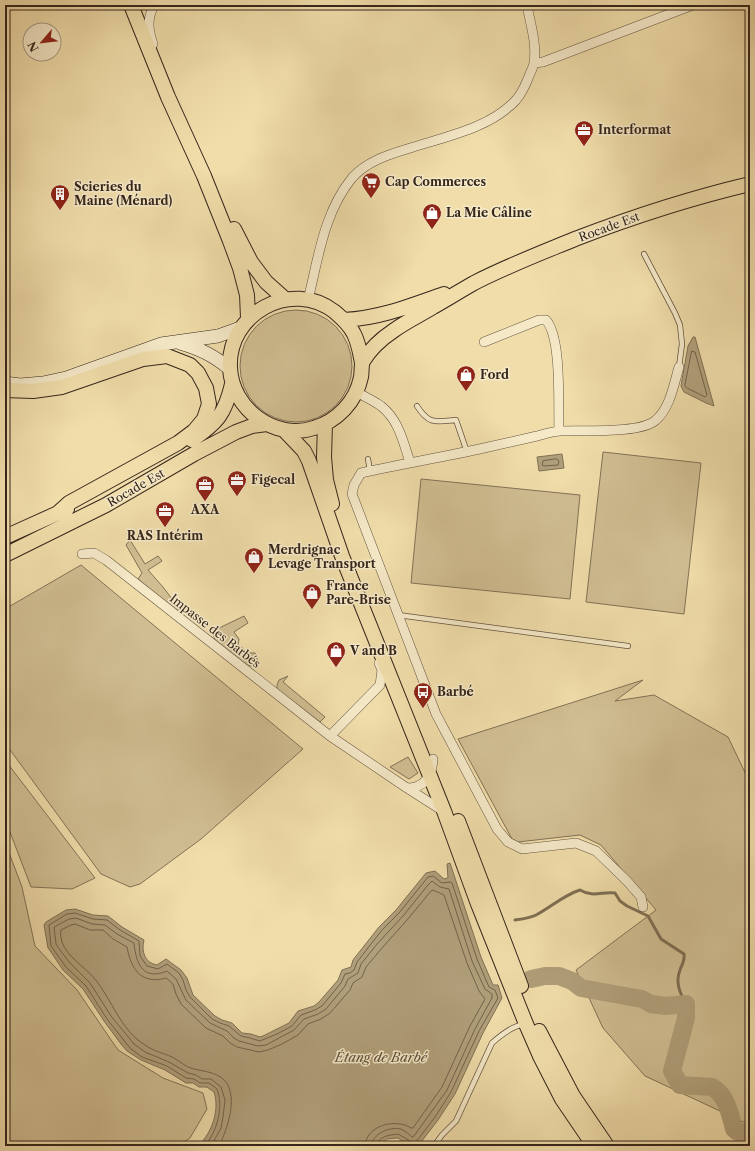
<svg xmlns="http://www.w3.org/2000/svg" width="755" height="1151" font-family="'Libre Caslon Text',serif">
	<style>
		.green { fill: #d0be92; stroke: #827257 }
		.water { fill: #b09f7a; stroke: #7f6f54 }
		.lines { fill: none; stroke-linecap: round; stroke-linejoin: round }
		.shore { stroke: #72624b; stroke-width: 1 }
		.stream { stroke: #7f6f54; stroke-width: 3 }
		.river { stroke: #b09f7a; stroke-width: 18 }
		.service-casing { stroke: #645440; stroke-width: 6 }
		.minor-casing { stroke: #645440; stroke-width: 10 }
		.secondary-casing { stroke: #35261c; stroke-width: 14 }
		.primary-casing { stroke: #35261c; stroke-width: 16 }
		.service { stroke: #f5e9c8; stroke-width: 4.5 }
		.minor { stroke: #f5e9c8; stroke-width: 9 }
		.secondary { stroke: #f5e9c8; stroke-width: 13 }
		.primary { stroke: #f0ddaa; stroke-width: 14 }
		.labels { text-anchor: middle; stroke-width: 3; stroke-linejoin: round; paint-order: stroke }
		.poi-label { font-size: 12px; font-weight: bold; fill: #35261c; stroke: #f5e9c8; text-anchor: start }
		.street-label { font-size: 12px; fill: #35261c; stroke: #f5e9c8 }
		.water-label { font-size: 13px; font-style: italic; fill: #5a4a38; stroke: #f5e9c8 }
	</style>
	<rect width="100%" height="100%" fill="#f0ddaa"/>
	<filter id="stains"><feTurbulence type="fractalNoise" baseFrequency=".005" numOctaves="4"/><feColorMatrix values="0 0 0 0 .2 0 0 0 0 .09 0 0 0 0 .02 0 0 0 .5 -.17"/></filter>
	<radialGradient id="worn" r=".72"><stop offset=".6" stop-color="#630" stop-opacity="0"/><stop offset="1" stop-color="#630" stop-opacity=".3"/></radialGradient>
	<path class="green" d="M240 366a56 56 0 1 1 112 0a56 56 0 1 1-112 0Z
		M603,452L701,463L684,614L586,602Z
		M421,479L580,495L570,599L411,583Z
		M130,540L145,564L158,556L162,561L148,570L163,587L179,608L178,610H175L138,579L142,573L126,545Z
		M81,565L303,749L201,839L140,884L130,887L101,874L5,743V609Z
		M244,616L248,623L234,632L239,639L238,645L249,653H255L257,656V661L252,666L247,665L215,640L213,633L215,630Z
		M288,676L283,682L325,717L320,722L277,689V685L279,680Z
		M643,680L615,701L654,695L728,737L750,783V1125L645,1076L603,1028L576,970L656,910L601,845L580,835L518,842L512,839L458,739Z
		M408,757L418,773L409,779L390,767Z
		M5,760L95,878L72,889L31,887L5,819Z
		M5,842L22,887L35,946L77,990L118,1050L163,1078L203,1093L207,1109L190,1138L182,1143L181,1146H5Z"/>
	<path class="water" d="M693,337H695L714,406L706,403L684,392L681,386L688,346Z
		M562,454L564,468L539,471L537,457Z
		M450,863L481,957L493,985H498L502,998L483,1033L455,1094L438,1120L418,1146H409L398,1138L387,1139L378,1146H198C212,1133 220,1110 214,1092L207,1087H199L193,1083H186L165,1070L141,1060L127,1051L121,1044L104,1021L83,989L63,970L53,955L48,948L44,925L46,922L66,910L75,909L93,915L108,916L122,927L144,940C141,952 145,963 157,965L166,959L181,970L187,978L193,995L215,1016L222,1020L232,1023L242,1033L251,1034L260,1037L263,1036L289,1023L298,1011L314,1006L319,1002L338,980L342,970L351,967L353,960L379,927L396,910L426,873L435,871L444,879L448,878L447,864Z"/>
	<g class="lines">
		<path class="shore" d="M692,351L695,352L707,395L705,397L687,388L685,386Z
			M557,459L559,461L558,465L544,466L542,465L543,461Z
			M204,1146C217,1134 224,1106 217,1089L209,1083H200L194,1079L186,1078L167,1066L142,1057L130,1048L107,1019L86,986L66,967L51,946L49,925L67,914L75,913L93,919L107,920L120,930L139,941L140,956L147,966L158,969L167,964L179,973L183,980L186,990L190,997L212,1019L220,1023L229,1026L241,1036L250,1038L260,1041L277,1034L292,1026L301,1015L315,1010L322,1006L341,983L345,974L350,973L354,970L357,962L382,930L399,913L428,877L433,876L442,883L450,882L452,883L477,959L489,987L495,990L498,998L479,1031L451,1092L435,1117L416,1142L415,1146
			M211,1146L221,1128L223,1117L225,1100L221,1087L211,1079H202L196,1075L188,1073L169,1062L145,1052L134,1044L111,1016L90,983L70,963L60,950L56,944L54,927L69,919L76,918L92,924L105,925L117,934L134,943C136,964 143,981 167,971L176,979L186,1000L210,1023L227,1031L234,1038L239,1041L258,1046L266,1045L294,1030L304,1019L318,1014L326,1009L345,986L348,979L358,973L361,964L377,944L403,916L428,885L432,881L440,887L449,889L472,961L485,989L492,994V998L475,1029L447,1090L414,1136L412,1137C409,1134 405,1131 401,1129C390,1126 372,1134 371,1146
			M219,1146C227,1130 238,1099 226,1082C216,1070 200,1072 188,1067C182,1064 178,1060 172,1057C163,1053 153,1051 145,1045C120,1030 112,999 94,978C84,966 67,957 62,942C61,938 60,933 61,930L71,925L75,924L90,930H103L113,939L127,947C131,969 141,985 166,978L173,984L176,994L181,1004L206,1028L223,1036L230,1043L237,1047L259,1052L268,1050L282,1044L298,1035L308,1024L321,1019L330,1013L350,990L353,983L362,977L366,967L382,948L407,920L431,891L433,890L444,895L467,963L479,991L485,999L470,1026L442,1087L413,1128H411C396,1118 366,1125 365,1146
			M376,1146C378,1136 390,1135 398,1134L410,1141L412,1145L411,1146"/>
		<path class="stream" d="M515,920C522,919 530,918 536,915C551,907 564,895 580,890C593,898 603,891 615,893L620,901L627,906L648,916L661,939L684,954C685,961 682,964 680,970C675,983 680,993 686,1004"/>
		<path class="river" d="M531,979L545,976H559L572,981L581,988L642,999L651,1004L665,1006L686,1004V1018L672,1071L680,1085L712,1087C727,1095 730,1115 734,1129L738,1132L750,1131"/>
		<g class="service-casing">
			<path id="service" d="M644,254L675,313L680,325L682,344L679,367
				M417,406C429,425 436,422 456,420L467,452
				M368,459L370,471
				M398,615L628,646
				M434,1146L442,1135L456,1121L492,1043C501,1035 512,1026 524,1024"/>
		</g>
		<g class="minor-casing">
			<path id="minor" d="M153,44C148,29 147,19 154,5
				M534,63L543,62L693,5
				M308,300C318,259 324,212 352,178C366,162 387,155 407,149C444,137 489,129 516,100C522,93 526,84 529,76C531,71 534,66 534,62C537,43 530,23 527,5
				M484,342L539,320H546C562,338 558,405 559,431
				M356,392C364,396 374,401 381,406C399,420 403,442 410,462
				M82,554L94,553L106,560L330,736L407,788L443,811
				M330,736L380,685L382,670L379,663
				M407,788C425,788 432,776 433,759
				M643,907L641,897L627,881L596,851L576,843L522,849L508,842L497,829L436,714L352,494L354,485L361,473C402,464 443,457 484,448C501,444 519,440 537,436C545,434 553,431 561,431C582,430 641,434 656,420C670,408 674,384 679,367"/>
		</g>
		<g class="secondary-casing">
			<path id="secondary" d="M180,343C200,349 213,355 230,369
				M5,383L20,385L43,383L66,378L161,344L218,336L240,328"/>
		</g>
		<g class="primary-casing">
			<path id="primary" d="M131,5L168,97L204,176L230,241L240,268L247,295L248,318
				M234,229L251,262L266,282L285,299
				M344,320C380,318 410,306 444,294
				M362,363C360,353 359,344 354,334C350,325 343,319 335,312C291,278 227,314 230,368C232,409 275,441 314,428C337,421 356,402 361,377C362,372 361,366 363,361C371,348 381,339 393,331C405,322 420,315 433,307C447,299 460,291 474,283C507,266 541,253 575,239C632,217 691,198 750,184
				M5,390L33,391L62,387L143,359L167,356L190,365L198,373L206,388L209,404L204,419L194,431L178,443L69,503L59,512
				M325,424L324,457L326,480L332,504
				M284,430L304,451L309,461L342,556L444,811L478,904L526,1024L540,1056L562,1099L594,1146
				M192,440C217,423 225,414 232,384
				M5,537L67,509
				M5,555L106,505L194,454L236,432L252,426L267,424
				M458,821L521,986
				M539,1031L573,1096L607,1146"/>
		</g>
		<use href="#service" class="service"/>
		<use href="#minor" class="minor"/>
		<use href="#secondary" class="secondary"/>
		<use href="#primary" class="primary"/>
	</g>
	<defs>
		<g id="office-pin" transform="scale(1)"><path d="M0 17L-7.5 6A9.5 9.5 0 1 1 7.5 6Z" fill="#8f2418" stroke="#f5e9c8"/><path d="M-6-3h4V-5.5h4V-3h4V5H-6ZM-1-4.5V-3h2v-1.5ZM-6 0V1H6V0Z" fill="#fff"/></g>
		<g id="supermarket-pin" transform="scale(1)"><path d="M0 17L-7.5 6A9.5 9.5 0 1 1 7.5 6Z" fill="#8f2418" stroke="#f5e9c8"/><path d="M-6-5.5h2.5l.6 2H6L4.5 2H-2.5L-4.4-4H-6ZM-1.5 3.2a1.3 1.3 0 1 0 .1 0ZM3 3.2a1.3 1.3 0 1 0 .1 0Z" fill="#fff"/></g>
		<g id="building-pin" transform="scale(1)"><path d="M0 17L-7.5 6A9.5 9.5 0 1 1 7.5 6Z" fill="#8f2418" stroke="#f5e9c8"/><path d="M-4-6H4V6H1V3H-1V6H-4ZM-2.5-4.3h1.7v1.8h-1.7ZM.8-4.3h1.7v1.8H.8ZM-2.5-1h1.7V.8h-1.7ZM.8-1h1.7V.8H.8Z" fill="#fff"/></g>
		<g id="shop-pin" transform="scale(1)"><path d="M0 17L-7.5 6A9.5 9.5 0 1 1 7.5 6Z" fill="#8f2418" stroke="#f5e9c8"/><path d="M-5-2.5h2.3a2.7 3.5 0 0 1 5.4 0H5L5.5 6h-11ZM-1.5-2.5h3a1.5 2.3 0 0 0-3 0Z" fill="#fff"/></g>
		<g id="bus-pin" transform="scale(1)"><path d="M0 17L-7.5 6A9.5 9.5 0 1 1 7.5 6Z" fill="#8f2418" stroke="#f5e9c8"/><path d="M-5-6H5V4H4V6H2V4H-2V6H-4V4H-5ZM-3.5-4V0h7V-4ZM-3.5 1.2v1.5H-2V1.2ZM2 1.2v1.5H3.5V1.2Z" fill="#fff"/></g>
	</defs>
	<g fill-rule="evenodd">
		<use href="#office-pin" x="584" y="130"/>
		<use href="#supermarket-pin" x="371" y="182"/>
		<use href="#building-pin" x="60" y="194"/>
		<use href="#shop-pin" x="432" y="213"/>
		<use href="#shop-pin" x="466" y="375"/>
		<use href="#office-pin" x="237" y="480"/>
		<use href="#office-pin" x="205" y="485"/>
		<use href="#office-pin" x="165" y="511"/>
		<use href="#shop-pin" x="254" y="557"/>
		<use href="#shop-pin" x="312" y="593"/>
		<use href="#shop-pin" x="336" y="651"/>
		<use href="#bus-pin" x="423" y="692"/>
	</g>
	<g class="labels">
		<g class="poi-label">
			<text x="598" y="134">Interformat</text>
			<text x="385" y="186">Cap Commerces</text>
			<text x="74" y="191">Scieries du<tspan x="74" dy="14">Maine (Ménard)</tspan></text>
			<text x="446" y="217">La Mie Câline</text>
			<text x="480" y="379">Ford</text>
			<text x="251" y="484">Figecal</text>
			<text x="205" y="514" text-anchor="middle">AXA</text>
			<text x="165" y="540" text-anchor="middle">RAS Intérim</text>
			<text x="268" y="554">Merdrignac<tspan x="268" dy="14">Levage Transport</tspan></text>
			<text x="326" y="590">France<tspan x="326" dy="14">Pare-Brise</tspan></text>
			<text x="350" y="655">V and B</text>
			<text x="437" y="696">Barbé</text>
		</g>
		<g class="street-label">
			<text transform="translate(609 227) rotate(-20)" y="4">Rocade Est</text>
			<text transform="translate(136 488) rotate(-30)" y="4">Rocade Est</text>
			<text transform="translate(215 631) rotate(38)" y="4">Impasse des Barbés</text>
		</g>
		<g class="water-label">
			<text x="381" y="1062">Étang de Barbé</text>
		</g>
	</g>
	<rect width="755" height="1151" fill="none" stroke="#f0ddaa" stroke-width="20"/>
	<rect x="6" y="6" width="743" height="1139" fill="none" stroke="#35261c" stroke-width="2"/>
	<rect x="10" y="10" width="735" height="1131" fill="none" stroke="#35261c"/>
	<g transform="translate(42 42) rotate(242)"><circle r="19" fill="#f5e9c8" stroke="#a89b83"/>
	<path d="M0-3L7 15L0 10L-7 15Z" fill="#8f2418"/>
	<text y="-6" font-size="11" font-weight="bold" text-anchor="middle" fill="#35261c">N</text>
	</g>
	<rect width="100%" height="100%" filter="url(#stains)"/>
	<rect width="100%" height="100%" fill="url(#worn)"/>
</svg>
